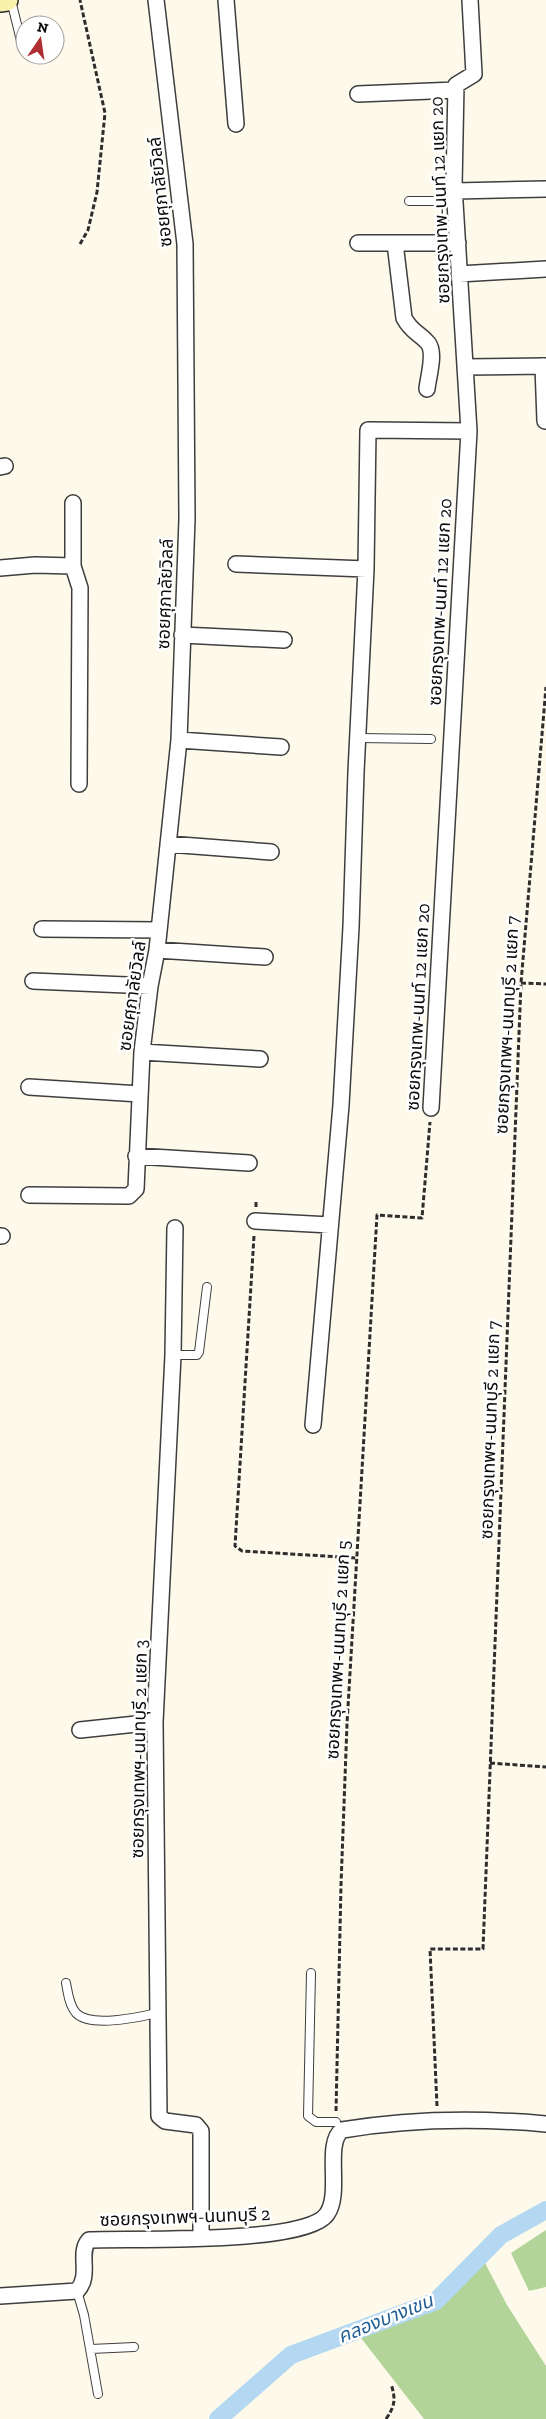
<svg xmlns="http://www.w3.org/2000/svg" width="546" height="2419" font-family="'Zilla Slab','Noto Sans Thai',serif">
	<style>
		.forest { fill: #b2d498 }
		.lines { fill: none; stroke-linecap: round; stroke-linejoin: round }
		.canal { stroke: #b4d8f1; stroke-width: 18 }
		.lane-casing { stroke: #3e3e3e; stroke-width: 10 }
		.street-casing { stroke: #3e3e3e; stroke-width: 18 }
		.secondary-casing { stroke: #2d2d2d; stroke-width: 24 }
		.path { stroke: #2d2d2d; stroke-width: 3; stroke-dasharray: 5 2.5; stroke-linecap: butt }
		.lane { stroke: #fff; stroke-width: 8 }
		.street { stroke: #fff; stroke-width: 15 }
		.secondary { stroke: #f9f2ab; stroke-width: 21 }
		.labels { text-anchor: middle; stroke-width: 5; stroke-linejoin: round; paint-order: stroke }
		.street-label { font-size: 18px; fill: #0b0b0b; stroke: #fff }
		.water-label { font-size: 19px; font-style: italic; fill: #1f5d93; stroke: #fff }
	</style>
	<rect width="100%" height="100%" fill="#fefaeb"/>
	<path class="forest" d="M546,2230V2287L529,2291L511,2253Z
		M485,2263L507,2305L546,2366V2419H424L361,2338L439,2307Z"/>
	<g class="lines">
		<path class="canal" d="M218,2419L291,2355L436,2301L501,2235L546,2210"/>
		<g class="lane-casing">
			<path id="lane" d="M11,0L23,49
				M409,201H455
				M358,738L431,739
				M173,1355H197L199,1352L207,1287
				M311,1973L308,2116L316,2122H336
				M66,1983C68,1993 69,2005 76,2013C90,2028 140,2017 157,2013
				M77,2291L84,2315L98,2394
				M91,2349L134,2347"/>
		</g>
		<g class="street-casing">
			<path id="street" d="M226,0L236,124
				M358,94L455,90
				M455,191L546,189
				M358,243H458
				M395,243L404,318C412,333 420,333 428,343C436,353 428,377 427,389
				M459,274L546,269
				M543,366L545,421
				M465,367L546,366
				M0,467L5,466
				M236,564L366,569
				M73,566V503
				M0,568L35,565L73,566L80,588L79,784
				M182,635L284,640
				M179,740L281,747
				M168,844L271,852
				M42,929L159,930
				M157,950L265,957
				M33,981L150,986
				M142,1052L260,1059
				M29,1087L140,1094
				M431,1108L469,431L454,186L456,85L474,74L470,0
				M136,1156L249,1163
				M29,1195L129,1196L136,1189L142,1052L150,986L157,950L179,740L187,519L185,244L156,0
				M255,1221L330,1225
				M175,1228L173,1355L155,1722L159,2116L165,2121L196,2125L201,2131V2238
				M0,1236H2
				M313,1425L341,1105L351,927L356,772L366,569L368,430L469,431
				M80,1730L155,1722
				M0,2296L77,2291C92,2275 77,2253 89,2240C130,2238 306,2245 327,2214C342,2193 324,2144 342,2130C408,2119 479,2118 546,2124"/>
		</g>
		<g class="secondary-casing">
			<path id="secondary" d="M0,1L7,0"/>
		</g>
		<path class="path" d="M80,244L88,230L97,192L105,113L80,0
			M521,983L546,984
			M256,1207V1200
			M254,1236L235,1546L242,1551L357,1558
			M490,1763L546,1767
			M437,2106L430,1949H483L521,983L546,687
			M336,2111L341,1885L347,1724L377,1215L422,1218L430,1122
			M386,2419C395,2406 396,2399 391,2384"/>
		<use href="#lane" class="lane"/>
		<use href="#street" class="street"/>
		<use href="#secondary" class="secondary"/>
	</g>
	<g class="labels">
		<g class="street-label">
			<text transform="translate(160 192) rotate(-96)" y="6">ซอยศุภาลัยวิลล์</text>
			<text transform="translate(440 200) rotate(-92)" y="6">ซอยกรุงเทพ-นนท์ 12 แยก 20</text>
			<text transform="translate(165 594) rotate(-88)" y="6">ซอยศุภาลัยวิลล์</text>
			<text transform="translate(440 602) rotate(-87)" y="6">ซอยกรุงเทพ-นนท์ 12 แยก 20</text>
			<text transform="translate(132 996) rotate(-82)" y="6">ซอยศุภาลัยวิลล์</text>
			<text transform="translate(418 1007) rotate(-87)" y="6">ซอยกรุงเทพ-นนท์ 12 แยก 20</text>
			<text transform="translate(507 1025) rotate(-87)" y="6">ซอยกรุงเทพฯ-นนทบุรี 2 แยก 7</text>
			<text transform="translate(490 1430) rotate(-88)" y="6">ซอยกรุงเทพฯ-นนทบุรี 2 แยก 7</text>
			<text transform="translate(338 1650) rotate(-87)" y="6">ซอยกรุงเทพฯ-นนทบุรี 2 แยก 5</text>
			<text transform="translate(139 1749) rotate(-89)" y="6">ซอยกรุงเทพฯ-นนทบุรี 2 แยก 3</text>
			<text transform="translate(185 2217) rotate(-2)" y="6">ซอยกรุงเทพฯ-นนทบุรี 2</text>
		</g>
		<g class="water-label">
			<text transform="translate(385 2318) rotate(-22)" y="7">คลองบางเขน</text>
		</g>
	</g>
	<g transform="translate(40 40) rotate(13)"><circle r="24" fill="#ffffff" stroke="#9d9d9d"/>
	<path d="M0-4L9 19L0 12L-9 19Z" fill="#b02e32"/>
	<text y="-8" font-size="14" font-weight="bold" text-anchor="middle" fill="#0b0b0b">N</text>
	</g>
</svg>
